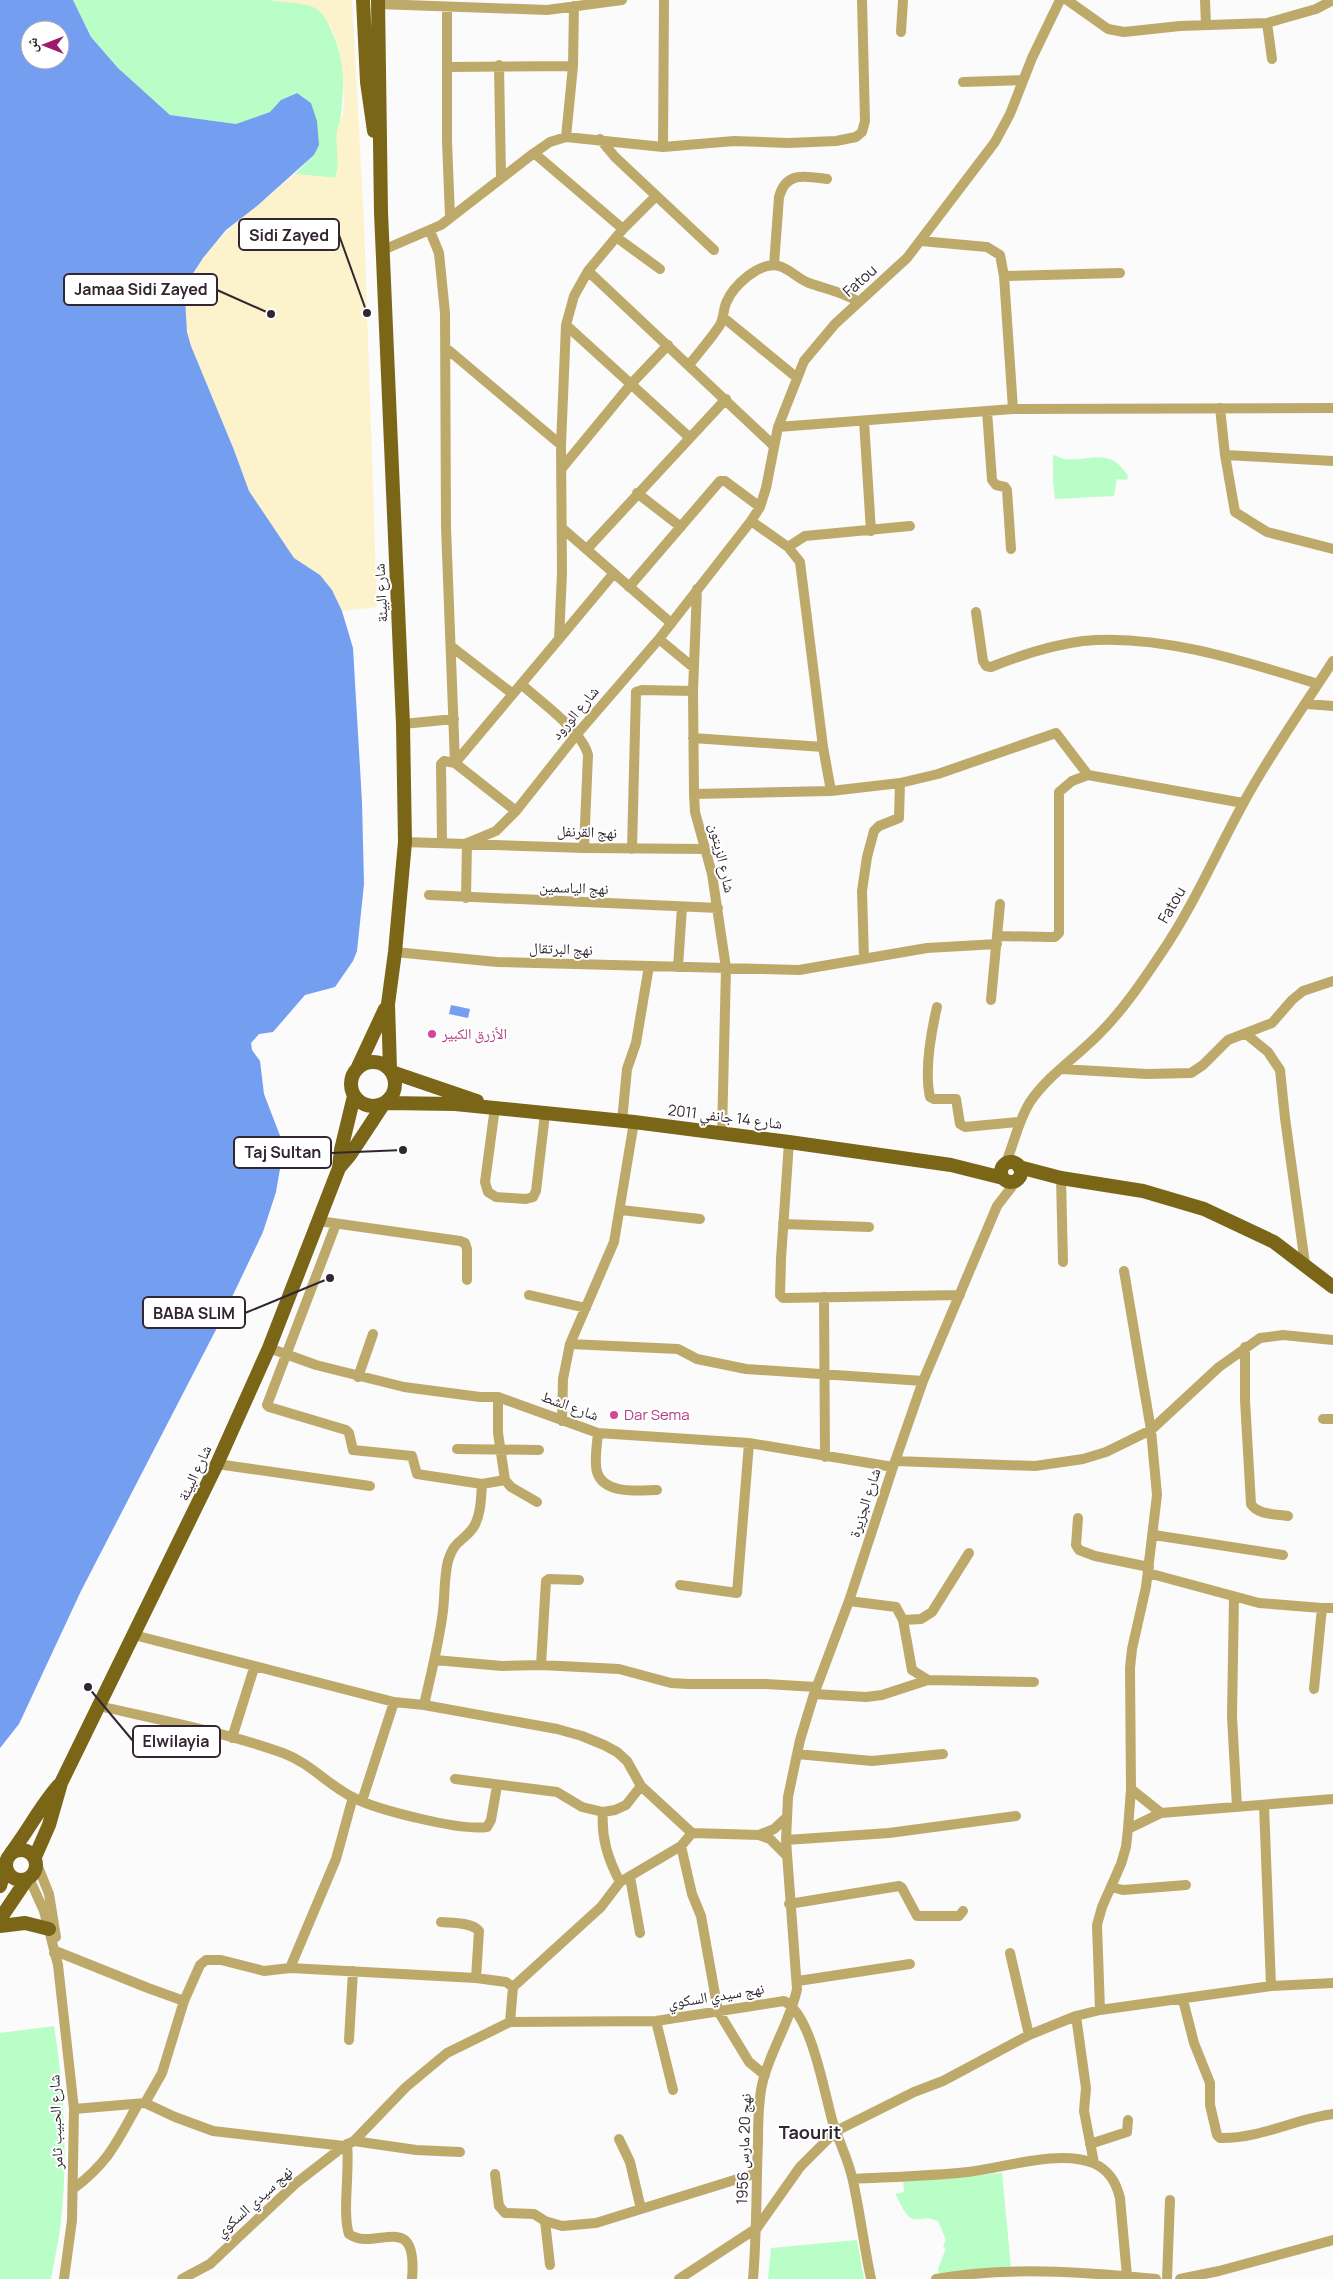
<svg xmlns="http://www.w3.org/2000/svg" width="1333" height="2279" font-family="Manrope,'Noto Naskh Arabic',sans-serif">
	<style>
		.green { fill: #bafec7 }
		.sand { fill: #fcf2cc }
		.water { fill: #749ef0; fill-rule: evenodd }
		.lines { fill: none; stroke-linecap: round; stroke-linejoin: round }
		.minor { stroke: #bdaa6b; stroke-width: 10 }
		.major { stroke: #7b6617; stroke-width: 14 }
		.hotel-dot { fill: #d1479c; stroke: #fff; stroke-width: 2 }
		.labels { text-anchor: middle; stroke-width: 4; stroke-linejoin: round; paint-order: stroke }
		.street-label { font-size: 15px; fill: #312631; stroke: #fff }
		.hotel-label { font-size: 15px; fill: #b23c85; stroke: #fff; text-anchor: start }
		.quarter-label { font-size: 18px; font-weight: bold; fill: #312631; stroke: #fff }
		.leader { fill: none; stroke: #312631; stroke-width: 2 }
		.callout-dot { fill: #312631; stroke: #fff; stroke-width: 2 }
		.callout { fill: #fff; stroke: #312631; stroke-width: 2 }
		.callout-label { font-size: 16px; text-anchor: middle; font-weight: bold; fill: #312631 }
	</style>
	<rect width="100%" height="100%" fill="#fbfbfb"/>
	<path class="green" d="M73,0H270C284,3 307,1 319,10C325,15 330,27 333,34C349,72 342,90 340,128C339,144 341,164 335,178L295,174L314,155L311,103L297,93L281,100L271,112L236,124L170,115L118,68L91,37Z
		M1053,455C1058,456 1060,458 1064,459C1092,462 1109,446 1128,476L1127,480L1117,479L1114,496L1055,499L1053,481Z
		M54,2026C64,2088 68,2158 61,2222C59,2241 54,2260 51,2279H0V2033Z
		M1002,2173L1011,2268L939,2274L938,2269L946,2248L943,2247L946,2240L938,2221C924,2216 925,2220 914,2219C906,2219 899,2200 895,2194L904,2192L903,2181Z
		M857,2240L864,2279H768L771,2248Z"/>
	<path class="sand" d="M270,0H352L364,222L377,607L342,611L332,590L320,575L294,558L249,491L234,450L191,346C187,331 184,315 185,300C188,253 261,203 295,174L335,178L337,174C339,159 335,145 337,131C338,125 342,119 343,113C346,86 342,29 318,10C307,1 284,3 270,0Z"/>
	<path class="water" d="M0,0H73L91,37L118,68L170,115L236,124L270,112L281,100L297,93L311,103L317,121L319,145L314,155L257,206L226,230L203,258L192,275L185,298L187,332L191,346L234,450L249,491L294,558L320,575L332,590L342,611L353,648L362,802L364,884L357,951L353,961L335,987L305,995L273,1032L259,1034L251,1043L252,1050L260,1061L264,1094L284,1146L276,1192L263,1232L222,1318L81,1591L19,1724L0,1748ZM30,30H60V60H30Z
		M451,1005L470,1009L468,1018L449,1014Z"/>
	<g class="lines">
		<path class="minor" d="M1067,0L1108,29L1124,32L1180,26L1267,23L1316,9L1333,0
			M1205,0L1206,25
			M378,4L547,10L622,0
			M447,7V141L450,217
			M1267,23L1272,59
			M901,32L903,0
			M499,65L501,178
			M448,67L573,66
			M963,82L1023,80
			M566,137L573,66L574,6
			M600,139L615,157L714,250
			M663,147L664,0
			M534,153L623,229
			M430,231L439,253L445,313L446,527L455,763
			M616,237L660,269
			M921,241L987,247L1000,255L1004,276L1013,409
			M383,250L441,225L534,153L550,142L566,137L663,147L734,141L788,143L836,141L856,137L862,132L865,121L862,0
			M774,265L779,197C786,171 805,176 827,179
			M588,271L773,445
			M1004,276L1120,273
			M724,318L796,377
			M566,325L689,437
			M446,348L561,445
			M689,365C699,352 711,339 720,325C724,318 723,311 726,303C733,286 759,261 779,266C790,269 798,279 809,283C826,289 843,292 859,302
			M1220,408L1225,455L1235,512L1267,532L1333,549
			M987,411L992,480L996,485L1005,487L1007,490L1011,549
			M864,421L871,531
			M778,427L1013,409L1333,408
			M1225,455L1333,461
			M562,468L632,383L668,345
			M637,493L681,527
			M751,521L788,547L800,562L823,747L831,791
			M562,528L671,623
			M788,547L805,536L910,526
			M587,549L726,399
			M629,587L720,481H725L760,507
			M697,589L693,691L694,794L695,812L712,874L726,968L722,1134
			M976,612L983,661L986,666L991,667C1021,655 1051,645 1083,641C1158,633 1247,662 1318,684
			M559,639L614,573
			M659,639L694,668
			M452,647L513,694
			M521,684C540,701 583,732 588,755L584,848
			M1307,704L1333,706
			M403,724L454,719
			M693,738L823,747
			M455,763L559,639L562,573L561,445L566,325L574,296L588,271L623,229L656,196
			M1088,775L1243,803
			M694,794L831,791L900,783L938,774L1056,733L1088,775L1072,781L1059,792V933L1055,937H1049L997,936
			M405,842L584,848L706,849
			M442,842L441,764L444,761L455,763L516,811
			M467,843L496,831L516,811L577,734L659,639L751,521L760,507L766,488L778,427L804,361L835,324L907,258L995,142L1010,114L1032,58L1060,0
			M632,849L636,692L642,690L693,691
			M429,895L718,908
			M466,898L467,843
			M395,952L497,962L799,970L927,948L997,944
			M864,959L862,891L867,857L874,831L879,826L899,818L900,783
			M678,967L682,907
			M991,1000L1000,904
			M937,1007C931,1033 924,1070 930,1097L934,1099H956L960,1124L965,1127L1019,1122
			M1246,1034L1268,1052L1280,1070L1285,1118L1305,1264
			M1062,1069L1147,1074L1191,1073L1203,1065L1228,1040L1272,1023L1292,1000L1303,991L1333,981
			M495,1107L485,1182L488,1192L496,1197L526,1199L533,1197L536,1191L545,1114
			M622,1121L627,1069L636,1043L649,966
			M789,1142L781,1259L780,1295L783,1298L960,1295
			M1005,1165C1014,1144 1018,1121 1030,1102C1048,1075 1078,1056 1100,1033C1123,1010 1142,982 1160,955C1193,907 1216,853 1244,802C1270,754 1303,708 1333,661
			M1061,1178L1063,1262
			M621,1210L700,1219
			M319,1221L460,1241L465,1243L467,1249V1280
			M336,1224L267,1405L269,1407L346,1430L349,1433L353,1450L412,1456L417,1474L482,1484
			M783,1224L869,1227
			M529,1295L586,1308
			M824,1297L825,1457
			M570,1344L678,1349L697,1359L746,1369L923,1381
			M1245,1347V1400L1251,1504C1258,1515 1275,1514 1288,1516
			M269,1348L316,1365L404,1387L480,1397H498L598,1433L749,1443L893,1467
			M358,1377L373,1334
			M1323,1419H1333
			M562,1421L563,1379L570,1344L614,1242L634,1122
			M598,1433C597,1445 594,1461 597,1472C604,1495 639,1490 657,1490
			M457,1449L539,1450
			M895,1461L1035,1466L1083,1459L1106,1452L1151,1430L1219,1367L1260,1338L1283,1335L1333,1340
			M217,1464L370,1486
			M505,1480L511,1487L537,1502
			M1078,1518L1076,1545L1079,1550L1095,1556L1149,1567
			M1154,1535L1283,1555
			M1148,1573L1259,1603L1322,1608L1314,1689
			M680,1585L737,1593L749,1443
			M1234,1597L1232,1716L1237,1807
			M849,1601L896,1607L903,1620L912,1670L928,1680L1034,1682
			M1322,1608H1333
			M903,1620L921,1619L932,1612L969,1553
			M134,1635L394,1702L424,1705L557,1729L582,1736L604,1745L617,1752L627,1761L641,1786L692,1833L759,1835L770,1839L786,1855
			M435,1660L502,1666L541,1665L619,1669L671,1683L688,1684H766L816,1687
			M541,1665L546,1581L549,1579L579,1580
			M814,1694L866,1697L882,1695L928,1680
			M424,1705C431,1674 439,1643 443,1611C445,1594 444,1577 448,1561C455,1539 462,1543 473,1528C481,1516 481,1498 482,1484L505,1480L498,1433V1397
			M99,1706C160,1720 224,1732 283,1753C310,1763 328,1785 354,1798C378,1810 460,1831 487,1827L491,1820L497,1786
			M232,1738L254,1668
			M797,1754L872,1761L943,1754
			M455,1779L557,1792L582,1807L603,1812L615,1810L626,1805L641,1786
			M1131,1789L1161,1813
			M362,1801L394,1702
			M1264,1805L1271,1986
			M603,1812C601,1838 608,1859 620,1882
			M1128,1829L1161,1813L1333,1799
			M759,1835L774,1829L786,1818
			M786,1840L889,1833L1016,1816
			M681,1846L692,1894L701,1916L718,2011L749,2062L765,2075
			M37,1864L49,1894L56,1937
			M630,1877L640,1933
			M29,1878L44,1911L58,1965L74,2109L72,2220L64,2279
			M1111,1887L1123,1890L1186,1885
			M789,1904L899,1886L902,1888L917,1916H959L963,1911
			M441,1922C452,1923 472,1922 479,1931L476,1978
			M54,1953L58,1952L148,1988L184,2001
			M1010,1953L1029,2035
			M290,1968L336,1859L353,1797
			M798,1981L910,1964
			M1183,2000L1194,2043L1210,2083V2105L1217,2135L1220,2138C1259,2139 1295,2119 1333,2114
			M1100,2010L1097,1925L1102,1907L1121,1864L1126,1847L1128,1829L1131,1789L1130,1668L1132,1649L1146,1587L1157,1495L1151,1430L1124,1271
			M1076,2016L1086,2088L1084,2111L1094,2163
			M656,2021L673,2090
			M510,2022L513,1987L601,1907L620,1882L681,1846L692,1833
			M349,2040L353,1971
			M145,2103L162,2073L184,2001L200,1965L206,1960H221L264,1971L290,1968L476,1978L506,1982L513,1987
			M74,2109L145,2103L175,2117L213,2131L344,2146L354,2141L406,2087L447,2053L510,2022L656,2021L784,2001C812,2015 824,2093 833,2123C839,2142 849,2161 853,2181C860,2213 864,2246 871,2279
			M619,2139L630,2162L641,2209
			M354,2141L416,2150L460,2152
			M347,2144C350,2170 342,2214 349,2234C375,2253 418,2207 412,2279
			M1090,2144L1127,2132L1128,2120
			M495,2174L499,2206L505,2213L534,2214L545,2221L562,2226L596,2223L757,2173
			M853,2179C891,2177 930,2176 968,2172C1004,2168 1059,2149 1093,2163C1109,2170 1116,2182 1120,2198L1127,2276
			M73,2189C109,2162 117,2142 138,2104
			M545,2221L550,2265
			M182,2279L210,2264L295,2184L344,2146
			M679,2279L757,2228L800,2167L836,2131L914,2092L943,2081L1029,2035L1076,2016L1100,2010L1271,1986L1333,1983
			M753,2279C757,2233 756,2188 758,2142C758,2123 758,2104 762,2085C769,2052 790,2023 797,1989L786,1840L788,1797L800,1740L814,1694L849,1601L893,1467L923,1381L997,1206L1017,1180
			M936,2279C1009,2266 1083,2272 1156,2279
			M1167,2279L1170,2200
			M1180,2279L1219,2271L1333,2240"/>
		<path class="major" d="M363,0L367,82L374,131
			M378,0L381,212L403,724L405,842L395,952L388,1004L390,1069
			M351 1084a22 22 0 1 1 44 0a22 22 0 1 1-44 0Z
			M358,1067L385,1009
			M392,1072L477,1101
			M386,1103L455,1104L634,1122L789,1142L951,1165L1003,1178
			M1001 1172a10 10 0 1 1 20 0a10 10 0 1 1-20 0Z
			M1019,1167L1061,1178L1143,1191L1204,1209L1274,1242L1333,1287
			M339,1168L350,1155L383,1105
			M6 1865a15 15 0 1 1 30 0a15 15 0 1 1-30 0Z
			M11,1853C28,1831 41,1805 59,1785
			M35,1857L49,1825L61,1783L217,1464L269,1348L339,1168L341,1150L354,1096
			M0,1886L6,1866
			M0,1919L27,1879
			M0,1926L25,1923L49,1929"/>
	</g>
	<g class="hotel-dot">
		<circle cx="432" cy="1034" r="5"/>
		<circle cx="614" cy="1415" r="5"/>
	</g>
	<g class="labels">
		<g class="street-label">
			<text transform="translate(860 281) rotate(-42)" y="5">Fatou</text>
			<text transform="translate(381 593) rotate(-93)" y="5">شارع البيئة</text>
			<text transform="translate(575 713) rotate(-50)" y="5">شارع الورود</text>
			<text transform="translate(587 832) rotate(2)" y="5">نهج القرنفل</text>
			<text transform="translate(722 858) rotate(77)" y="5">شارع الزيتون</text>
			<text transform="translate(574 888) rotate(2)" y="5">نهج الياسمين</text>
			<text transform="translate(1172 905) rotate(-60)" y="5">Fatou</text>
			<text transform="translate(561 949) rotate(2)" y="5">نهج البرتقال</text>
			<text transform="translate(725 1117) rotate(7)" y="5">شارع 14 جانفي 2011</text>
			<text transform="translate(570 1406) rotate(20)" y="5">شارع الشط</text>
			<text transform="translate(195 1473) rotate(-65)" y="5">شارع البيئة</text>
			<text transform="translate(865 1503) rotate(-72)" y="5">شارع الجزيرة</text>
			<text transform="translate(716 1996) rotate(-9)" y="5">نهج سيدي السكوي</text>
			<text transform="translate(56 2122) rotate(-92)" y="5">شارع الحبيب ثامر</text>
			<text transform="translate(744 2149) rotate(-88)" y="5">نهج 20 مارس 1956</text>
			<text transform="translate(254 2202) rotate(-42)" y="5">نهج سيدي السكوي</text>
		</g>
		<g class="hotel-label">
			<text x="442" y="1039">الأزرق الكبير</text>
			<text x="624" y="1420">Dar Sema</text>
		</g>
		<g class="quarter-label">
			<text x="810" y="2139">Taourit</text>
		</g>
	</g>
	<path class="leader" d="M367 313L339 235M271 314L217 290M403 1150L331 1153M330 1278L245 1313M88 1687L133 1741"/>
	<g class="callout-dot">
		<circle cx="367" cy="313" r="5"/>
		<circle cx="271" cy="314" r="5"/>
		<circle cx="403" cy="1150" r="5"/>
		<circle cx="330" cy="1278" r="5"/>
		<circle cx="88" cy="1687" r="5"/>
	</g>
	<g class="callout">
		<rect x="239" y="219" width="100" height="31" rx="5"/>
		<rect x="64" y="274" width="153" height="31" rx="5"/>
		<rect x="234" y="1137" width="97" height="31" rx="5"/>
		<rect x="143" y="1297" width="102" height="31" rx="5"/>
		<rect x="133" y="1726" width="87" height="31" rx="5"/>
	</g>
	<g class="callout-label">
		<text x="289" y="241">Sidi Zayed</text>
		<text x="141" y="295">Jamaa Sidi Zayed</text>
		<text x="283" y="1158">Taj Sultan</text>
		<text x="194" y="1319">BABA SLIM</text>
		<text x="176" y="1747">Elwilayia</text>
	</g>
	<g transform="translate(45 45) rotate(270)"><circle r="24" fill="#ffffff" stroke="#ada8ad"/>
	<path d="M0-4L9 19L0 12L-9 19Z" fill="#9e1a6c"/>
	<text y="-8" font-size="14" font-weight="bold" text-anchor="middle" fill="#312631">ش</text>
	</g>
</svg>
